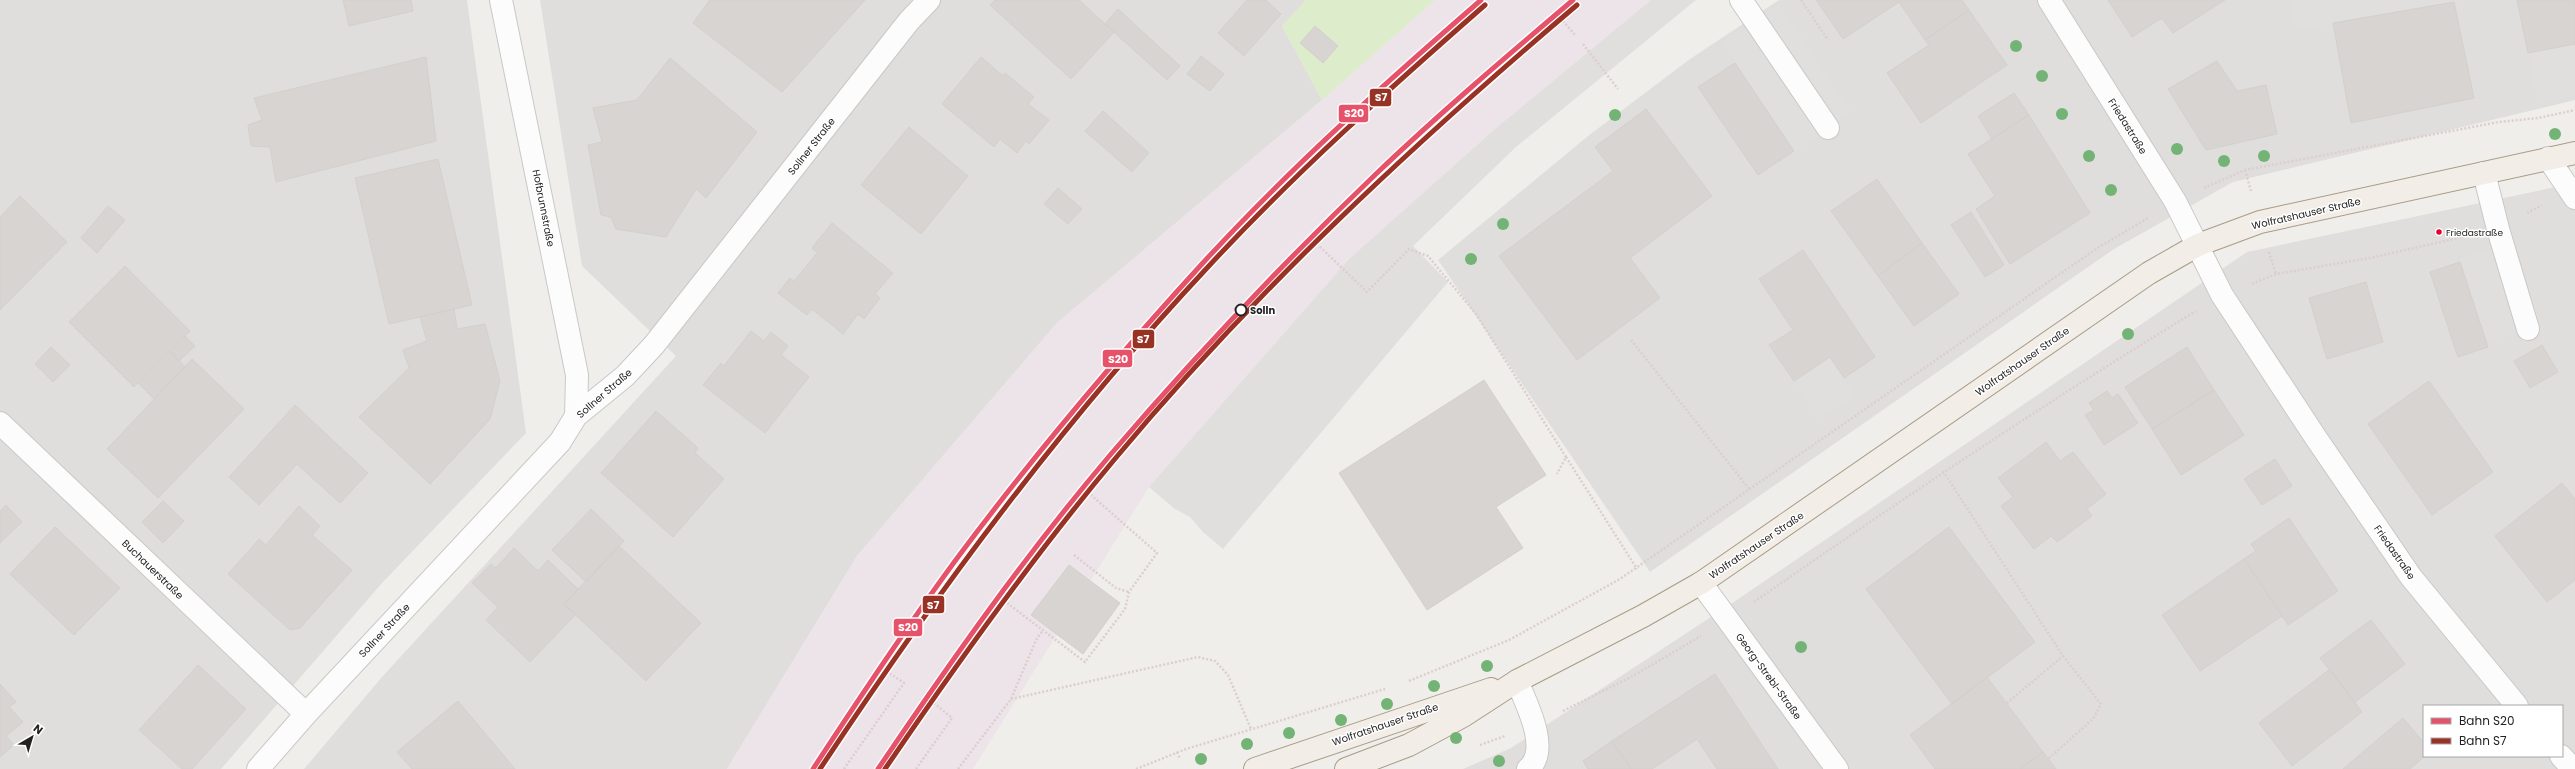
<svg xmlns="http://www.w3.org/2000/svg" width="2575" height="769" font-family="Poppins,sans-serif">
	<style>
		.residential { fill: #dfdedc; fill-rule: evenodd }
		.industrial { fill: #ede4e9 }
		.grass { fill: #ddeccb }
		.parking { fill: #e0dfde }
		.building { fill: #d7d4d2; stroke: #d3d0cc }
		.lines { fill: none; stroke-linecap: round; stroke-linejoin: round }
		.minor-casing { stroke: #c9c8c7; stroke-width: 24 }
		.major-casing { stroke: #a79c86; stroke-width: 24 }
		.path { stroke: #dccecd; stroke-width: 2.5; stroke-dasharray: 2 2; stroke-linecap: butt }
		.minor { stroke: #fdfcfc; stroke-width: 22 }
		.major { stroke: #f3ede7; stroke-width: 22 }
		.rail-1-casing { stroke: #fff; stroke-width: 8 }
		.rail-2-casing { stroke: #fff; stroke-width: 8 }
		.rail-1 { stroke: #e7526b; stroke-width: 5 }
		.rail-2 { stroke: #983224; stroke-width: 5 }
		.tree { fill: #73b476 }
		.bus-dot { fill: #e4002b; stroke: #fff; stroke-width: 1.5 }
		.stop-dot { fill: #fff; stroke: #222; stroke-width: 2 }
		.labels { text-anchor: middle; stroke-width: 3; stroke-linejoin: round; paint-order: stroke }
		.bus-label { font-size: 9px; fill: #222; stroke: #fff; text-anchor: start }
		.street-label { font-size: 10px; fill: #222; stroke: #fff }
		.stop-label { font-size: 10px; font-weight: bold; fill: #222; stroke: #fff; text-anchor: start }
		.line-badge { stroke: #fff; stroke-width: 1.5 }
		.badge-label { font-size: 11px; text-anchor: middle; font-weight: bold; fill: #fff }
	</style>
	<rect width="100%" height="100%" fill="#f0eeeb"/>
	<path class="residential" d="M0,0H467L526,433L382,583L221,769H0Z
		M540,0H1306L1282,26L1322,100L1057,323L857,556L727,769H304L382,677L676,356L582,266Z
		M1779,0H2575V100L2233,182L2114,249L1650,572L1438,260L1588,136L1690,59Z
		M2575,183V769H1463L1511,748L1734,602L2247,252ZM2424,706H2562V756H2424Z"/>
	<path class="industrial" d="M1435,0H1651L1496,128L1349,259L1149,487L973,769H727L857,556L1057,323L1322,100Z"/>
	<path class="grass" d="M1306,0H1435L1322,100L1282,26Z"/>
	<path class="parking" d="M1651,0H1696L1516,147L1413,246L1448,282L1223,549L1203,532L1190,517L1175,509L1149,487L1349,259L1496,128Z
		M2290,0H2465L2296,30Z
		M1779,5L1851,112L1794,151L1723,44Z
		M2575,44V96L2538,104L2528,53Z
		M2513,241L2542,324L2486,341L2460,258Z
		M1830,357L1855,395L1819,419L1794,381Z"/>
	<path class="building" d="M343,0H411L413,11L349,26Z
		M710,0H865L782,92L693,23Z
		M995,0H1079L1114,32L1071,79L990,5Z
		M1247,0H1266L1281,14L1244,56L1218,33Z
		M1816,0H1962L1969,10L1925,40L1899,2L1843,39Z
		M2108,0H2225L2173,33L2162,18L2132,37Z
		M2517,0H2575V44L2528,53Z
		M2454,2L2474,98L2351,123L2333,23Z
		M1118,9L1180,66L1167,80L1105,24Z
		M1969,10L2007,65L1921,123L1887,73L1929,45L1925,40Z
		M1315,26L1338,46L1323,63L1300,43Z
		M1201,56L1224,74L1210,91L1187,74Z
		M426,57L436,141L276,182L270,147L251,146L248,125L262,120L254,98Z
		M981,57L1003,76L1005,73L1034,97L1028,104L1049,120L1029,144L1026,141L1017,153L1000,139L994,147L942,104Z
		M670,58L757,132L706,198L696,189L666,237L616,229L611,217L601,215L588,145L602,142L593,108L637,100Z
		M2217,61L2237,91L2266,85L2277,134L2206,150L2168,89Z
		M1735,63L1794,151L1758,175L1698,87Z
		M2014,93L2029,115L1992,139L1978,116Z
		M1646,109L1712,196L1630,258L1660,298L1577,360L1499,256L1613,171L1595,147Z
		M1103,111L1149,153L1132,172L1085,131Z
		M2029,115L2090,213L2010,264L1976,209L1995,196L1968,154Z
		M909,127L968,176L921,234L861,185Z
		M438,159L472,305L389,324L355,178Z
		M1877,179L1922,243L1878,276L1831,211Z
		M1058,188L1082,209L1068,224L1044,204Z
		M20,196L67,242L0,310V217Z
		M108,206L125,220L97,253L81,238Z
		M1971,212L2004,265L1985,277L1951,225Z
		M832,223L893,273L875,294L880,298L864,319L858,314L843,334L812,309L807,315L778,293L790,278L794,281L817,253L812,248Z
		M1922,243L1959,294L1914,326L1878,276Z
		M1803,250L1875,357L1844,378L1830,357L1794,381L1769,345L1793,330L1759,279Z
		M2460,262L2488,347L2458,357L2430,272Z
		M125,266L190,331L134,387L69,322Z
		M2366,282L2383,342L2327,359L2309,298Z
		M454,309L457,329L485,324L500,381L490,419L430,484L359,417L409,368L403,350L427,341L420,317Z
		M751,331L764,341L771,332L788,346L781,355L809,377L765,433L703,385L721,363L724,366Z
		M185,336L195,346L179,361L170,351Z
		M2542,345L2558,372L2530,388L2514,361Z
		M51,347L70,365L53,382L35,364Z
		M2187,347L2214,390L2152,429L2125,387Z
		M170,351L185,367L154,399L138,383Z
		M192,359L244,409L158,498L107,449Z
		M1484,380L1546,475L1496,507L1523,548L1427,610L1339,473Z
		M2429,381L2493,472L2432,515L2368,424Z
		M2214,390L2244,435L2181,475L2152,429Z
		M2107,391L2112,398L2118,394L2138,423L2104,445L2085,415L2094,410L2089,403Z
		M295,405L368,473L340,503L297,464L259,505L229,477Z
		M656,411L698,448L695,453L724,479L673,537L601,473Z
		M2046,442L2060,461L2073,452L2106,494L2087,509L2092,516L2057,542L2051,536L2034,549L2001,506L2013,497L1998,478Z
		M2275,459L2292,486L2262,505L2244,479Z
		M2562,483L2575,499V580L2547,602L2495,536Z
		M163,501L184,521L163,543L142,522Z
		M6,505L22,522L0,543V511Z
		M299,506L320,526L312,535L352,570L300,628L290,630L228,574L259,539L266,545Z
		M591,509L624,541L586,582L552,550Z
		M2289,518L2338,591L2288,625L2244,559L2256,551L2251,544Z
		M55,527L120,588L74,635L10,574Z
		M1949,527L2035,642L1952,704L1866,589Z
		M619,546L701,623L646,681L564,604Z
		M514,548L538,571L548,560L578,589L564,604L576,614L530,662L486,620L498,607L472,583L491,564L496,568Z
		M2244,559L2282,616L2200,671L2162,615Z
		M1069,565L1120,603L1083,654L1031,615Z
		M2371,620L2405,664L2355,702L2320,658Z
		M198,665L246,709L192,769H182L139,730Z
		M2330,669L2362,712L2292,766L2259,723Z
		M1715,674L1778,769H1717L1697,739L1652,769H1631L1612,741Z
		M1987,677L2043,752L2020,769H1935L1910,735Z
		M0,684L16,702L9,707L23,722L6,736L14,745L0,757Z
		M458,701L515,769H412L397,752Z
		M2403,718L2424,743L2425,756L2410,769H2343Z
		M1612,741L1631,769H1588L1583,761Z
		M2043,752L2056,769H2020Z"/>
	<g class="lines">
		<g class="minor-casing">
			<path id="minor" d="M501,0L577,375L576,416
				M1741,0L1828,128
				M2049,0L2175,201L2222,295L2316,438L2411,577L2517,706
				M2548,158L2575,198
				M2484,173L2498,229L2528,329
				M0,423L306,714
				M1701,583L1837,769
				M1517,681C1526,703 1551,750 1528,769
				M2561,756L2573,769
				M258,769L306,714L560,442L576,416L625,376L654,345L909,21L929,0"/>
		</g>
		<g class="major-casing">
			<path id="major" d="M1255,769L1491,689
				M1346,769L1409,745L1463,716L1517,681L1643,616L1701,583L2149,273L2198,245L2260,222L2575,153"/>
		</g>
		<path class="path" d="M1801,0L1828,40
			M1563,21L1576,36
			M1583,44L1618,89
			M2245,170L2251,191
			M2204,188L2245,170L2499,122L2538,118L2575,110
			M2527,213L2542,205
			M1317,244L1367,292L1409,249L1428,256L1476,314L1566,457L1557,474
			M2269,252L2276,274
			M2252,284L2276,274L2370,258L2467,236
			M1631,340L1750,490
			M1566,457L1637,569
			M1943,471L2063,656L2101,704L2093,719L2048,759
			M1074,555L1116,588L1129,592
			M1754,602C1899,501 2045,403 2196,311
			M1007,603L1085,662L1125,609L1129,592L1157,553L1091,495
			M1409,681L1509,640L1620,579L2096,249L2148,218
			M1011,699L1198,657L1215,661L1228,675L1251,729
			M2007,703L2063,656
			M1563,711L1631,677L1701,636
			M1480,745L1505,736
			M1177,752L1180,759
			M844,769L904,683L889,673
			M916,769L952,718L934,703
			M958,769L1011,699L1036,640L1043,630
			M1136,769L1186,749L1385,689"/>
		<use href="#minor" class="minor"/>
		<use href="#major" class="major"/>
		<g class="rail-1-casing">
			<path id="rail-1" d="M813,769C860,697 907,626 958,557C1034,455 1116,358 1201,265C1288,170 1384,84 1481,0
				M878,769C951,661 1026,554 1111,454C1195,356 1284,262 1377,173C1440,113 1507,56 1573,0"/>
		</g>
		<g class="rail-2-casing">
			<path id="rail-2" d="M820,769C937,592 1062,423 1207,268C1294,174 1389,89 1485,5
				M885,769C957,663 1032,558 1114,460C1253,293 1412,145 1577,5"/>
		</g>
		<use href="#rail-1" class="rail-1"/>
		<use href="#rail-2" class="rail-2"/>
	</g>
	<g class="tree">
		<circle cx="2016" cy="46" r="6"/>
		<circle cx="2042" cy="76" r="6"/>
		<circle cx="2062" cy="114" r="6"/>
		<circle cx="1615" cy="115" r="6"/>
		<circle cx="2555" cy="134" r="6"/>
		<circle cx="2177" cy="149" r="6"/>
		<circle cx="2089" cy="156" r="6"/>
		<circle cx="2264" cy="156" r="6"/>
		<circle cx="2224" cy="161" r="6"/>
		<circle cx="2111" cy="190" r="6"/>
		<circle cx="1503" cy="224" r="6"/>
		<circle cx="1471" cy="259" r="6"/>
		<circle cx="2128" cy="334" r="6"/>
		<circle cx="1801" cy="647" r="6"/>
		<circle cx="1487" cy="666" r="6"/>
		<circle cx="1434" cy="686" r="6"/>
		<circle cx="1387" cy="704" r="6"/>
		<circle cx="1341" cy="720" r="6"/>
		<circle cx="1289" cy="733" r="6"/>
		<circle cx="1456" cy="738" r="6"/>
		<circle cx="1247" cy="744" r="6"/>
		<circle cx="1201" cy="759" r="6"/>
		<circle cx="1499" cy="761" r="6"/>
	</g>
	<circle class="bus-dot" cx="2439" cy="232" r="3.5"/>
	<circle class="stop-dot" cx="1241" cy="310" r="5.5"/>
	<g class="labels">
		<g class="bus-label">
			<text x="2446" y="236">Friedastraße</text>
		</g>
		<g class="street-label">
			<text transform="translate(2128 126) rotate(58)" y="4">Friedastraße</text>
			<text transform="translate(811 146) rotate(-52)" y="4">Sollner Straße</text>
			<text transform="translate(544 208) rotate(79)" y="4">Hofbrunnstraße</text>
			<text transform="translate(2306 213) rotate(-13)" y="4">Wolfratshauser Straße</text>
			<text transform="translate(2022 361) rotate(-35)" y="4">Wolfratshauser Straße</text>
			<text transform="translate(604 393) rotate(-41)" y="4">Sollner Straße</text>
			<text transform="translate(1756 545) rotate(-34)" y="4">Wolfratshauser Straße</text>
			<text transform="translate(2395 552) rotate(55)" y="4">Friedastraße</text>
			<text transform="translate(153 569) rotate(44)" y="4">Buchauerstraße</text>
			<text transform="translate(384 630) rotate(-47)" y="4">Sollner Straße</text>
			<text transform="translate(1769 676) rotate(54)" y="4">Georg-Strebl-Straße</text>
			<text transform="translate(1385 724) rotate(-19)" y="4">Wolfratshauser Straße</text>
		</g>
		<g class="stop-label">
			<text x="1250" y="314">Solln</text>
		</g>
	</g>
	<g class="line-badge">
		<rect x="1369" y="88" width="23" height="19" rx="4" fill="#983224"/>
		<rect x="1338" y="104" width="31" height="19" rx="4" fill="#e7526b"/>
		<rect x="1132" y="329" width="23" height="20" rx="4" fill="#983224"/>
		<rect x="1102" y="349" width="31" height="19" rx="4" fill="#e7526b"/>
		<rect x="922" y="595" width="23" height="19" rx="4" fill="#983224"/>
		<rect x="893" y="618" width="30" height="19" rx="4" fill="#e7526b"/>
	</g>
	<g class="badge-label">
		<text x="1381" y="101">S7</text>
		<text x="1354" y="117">S20</text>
		<text x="1143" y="343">S7</text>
		<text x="1118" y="363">S20</text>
		<text x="933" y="609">S7</text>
		<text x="908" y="631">S20</text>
	</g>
	<rect x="2423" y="705" width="140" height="52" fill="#ffffff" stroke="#a7a7a7"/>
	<rect x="2431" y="718" width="20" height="6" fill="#e7526b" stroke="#a7a7a7"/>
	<text x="2459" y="725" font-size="12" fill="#222222">Bahn S20</text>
	<rect x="2431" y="738" width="20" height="6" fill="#983224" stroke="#a7a7a7"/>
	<text x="2459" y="745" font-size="12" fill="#222222">Bahn S7</text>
	<g transform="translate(32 737) rotate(38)" stroke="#ffffff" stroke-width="3" paint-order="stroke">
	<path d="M0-3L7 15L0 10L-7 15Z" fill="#222222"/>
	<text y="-6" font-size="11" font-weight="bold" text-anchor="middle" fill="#222222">N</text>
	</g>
</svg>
